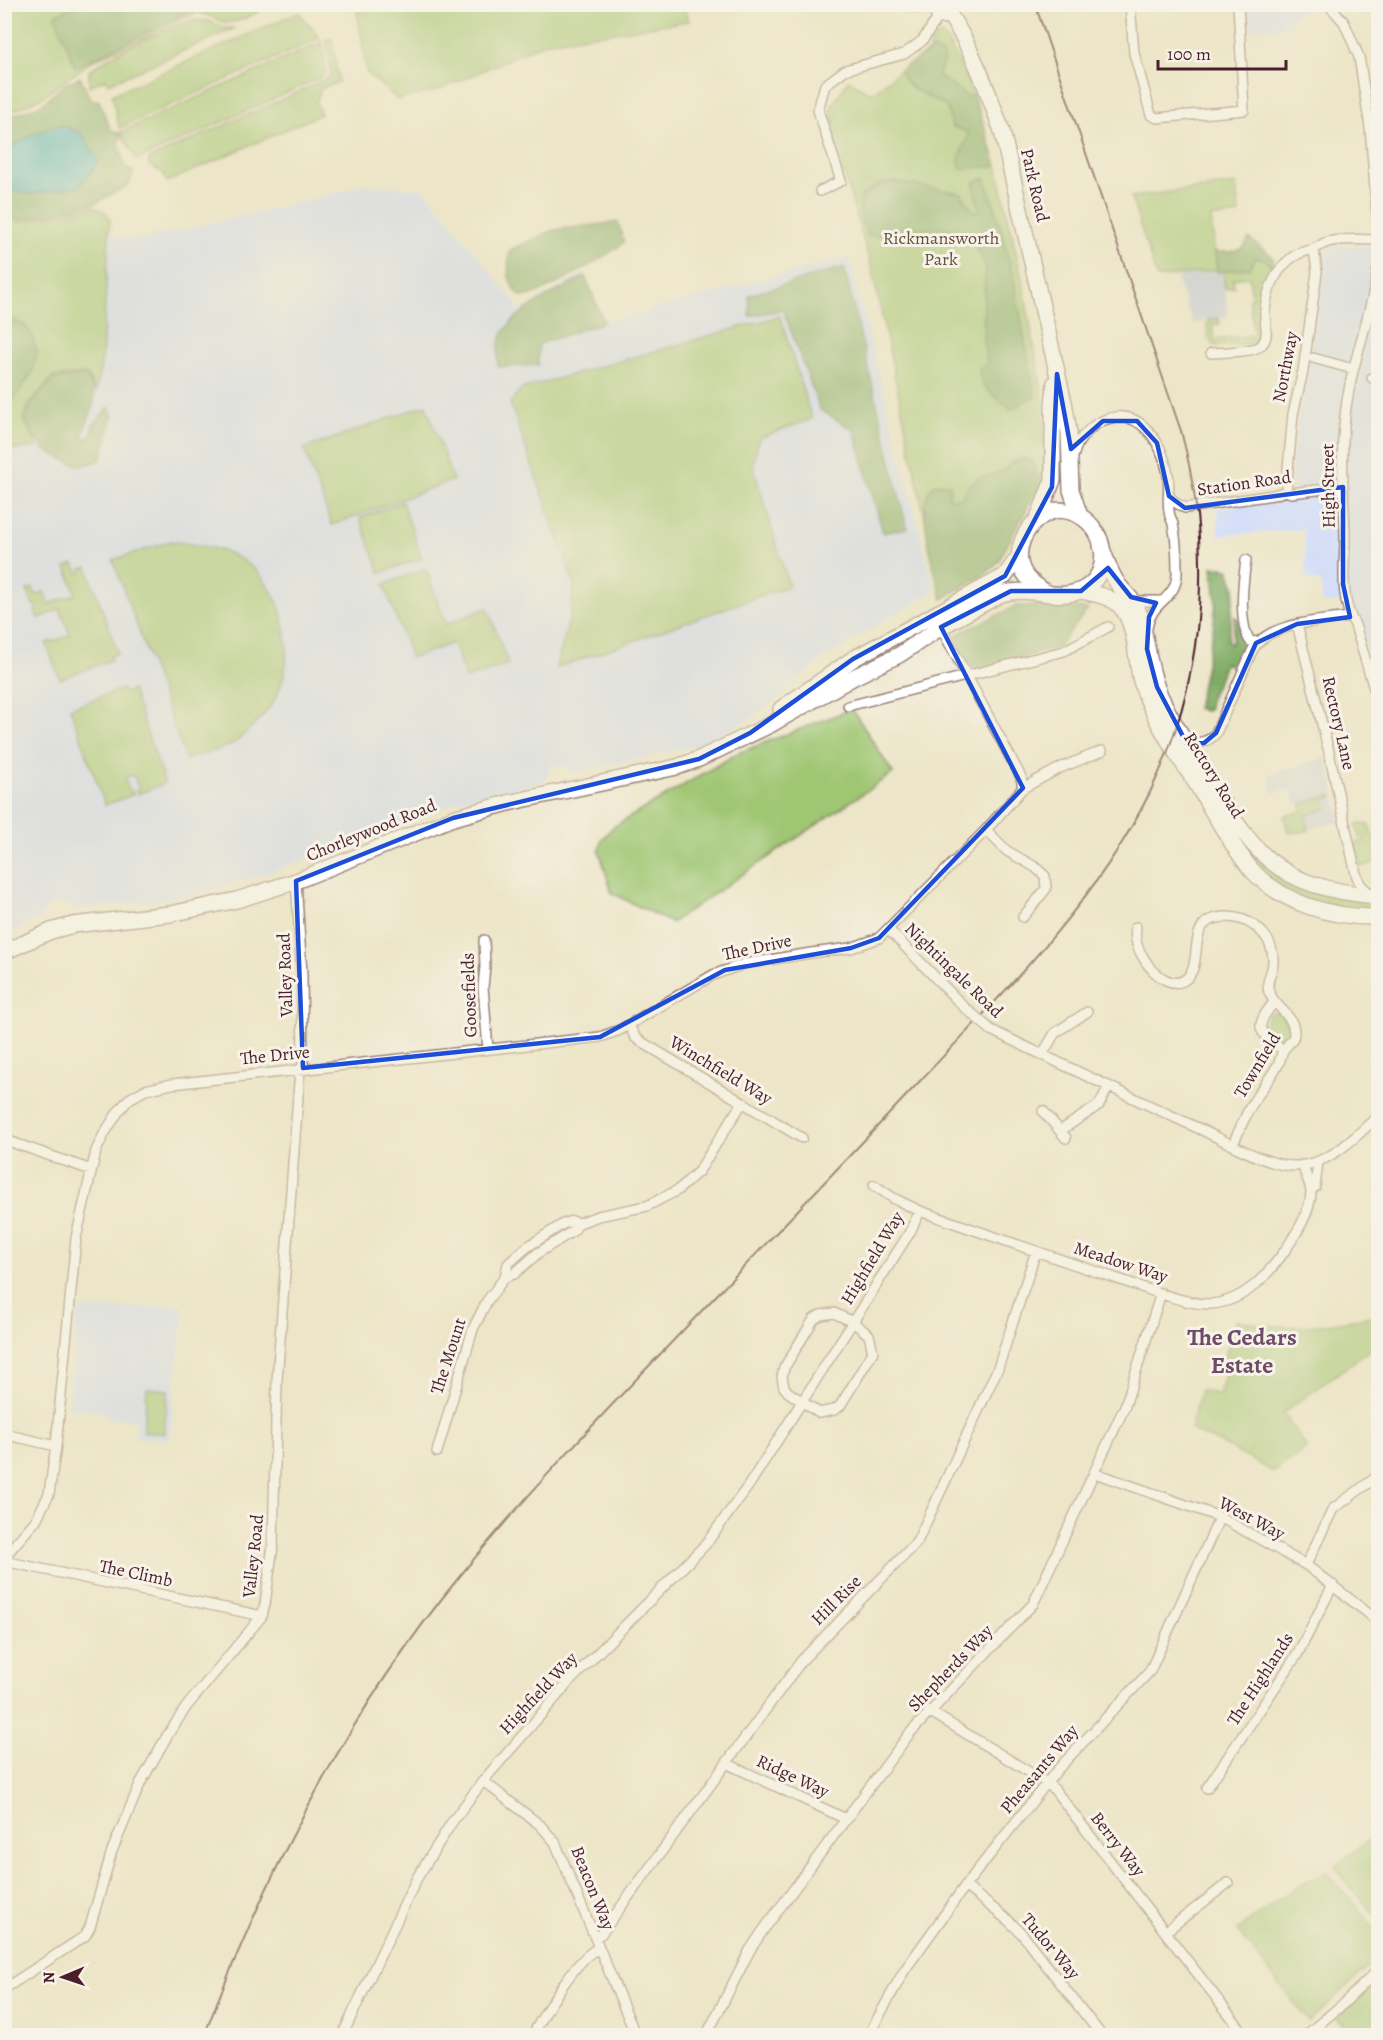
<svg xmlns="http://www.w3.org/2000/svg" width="1383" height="2040" font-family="Alegreya,serif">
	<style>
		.built { fill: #cedafa }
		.industrial { fill: #b9c4de }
		.green { fill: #9fc672; stroke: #74724e; stroke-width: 1.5 }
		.forest { fill: #7fab64; stroke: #646548; stroke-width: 1.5 }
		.water { fill: #3faebb; stroke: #446673; stroke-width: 1.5 }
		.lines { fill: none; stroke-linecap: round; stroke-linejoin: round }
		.minor-casing { stroke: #9b8279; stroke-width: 12 }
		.primary-casing { stroke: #9b8279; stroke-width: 18 }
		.minor { stroke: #fff; stroke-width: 9 }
		.primary { stroke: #fff; stroke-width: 15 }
		.rail { stroke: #4a1f2b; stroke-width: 2 }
		.minor-bridge-casing { stroke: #9b8279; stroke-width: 12; stroke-linecap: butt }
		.minor-bridge { stroke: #fff; stroke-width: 9 }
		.marked { fill: none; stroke: #1d4ed8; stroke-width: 4.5; stroke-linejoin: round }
		.labels { text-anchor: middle; stroke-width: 6; stroke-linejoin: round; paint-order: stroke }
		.street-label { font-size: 18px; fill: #4a1f2b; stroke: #f7f3e8 }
		.park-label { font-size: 18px; fill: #645140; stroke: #f7f3e8 }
		.district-label { font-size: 24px; font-weight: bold; fill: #6e4b68; stroke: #f7f3e8 }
	</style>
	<rect width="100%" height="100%" fill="#f7f3e8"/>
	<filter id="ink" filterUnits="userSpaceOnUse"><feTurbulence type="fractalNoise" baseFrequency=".0167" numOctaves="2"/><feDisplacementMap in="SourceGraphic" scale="12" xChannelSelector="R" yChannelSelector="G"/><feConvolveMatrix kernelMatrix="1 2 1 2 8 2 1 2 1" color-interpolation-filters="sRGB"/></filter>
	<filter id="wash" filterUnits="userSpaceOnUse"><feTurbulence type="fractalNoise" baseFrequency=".008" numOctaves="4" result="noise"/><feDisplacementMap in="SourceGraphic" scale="24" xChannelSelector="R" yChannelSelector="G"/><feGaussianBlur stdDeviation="1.35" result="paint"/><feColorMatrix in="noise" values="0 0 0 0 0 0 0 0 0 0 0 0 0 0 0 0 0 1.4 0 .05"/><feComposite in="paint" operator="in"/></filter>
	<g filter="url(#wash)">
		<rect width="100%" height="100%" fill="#ece5c7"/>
		<path class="built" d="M1270,5L1273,6L1304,5L1286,27L1247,29L1246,5Z
			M358,184L424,189L519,307V311L584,273L604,322L849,257L935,590L821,660L789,689L753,717L699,745L574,773L564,765L550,767L546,780L533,785L465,799L271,872L189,895L155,901L79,908L57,902L50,905L40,918L5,936L4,212L23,222L114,233V236L137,240L278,208L358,187Z
			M1326,246H1378V696L1363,635L1344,602L1323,603L1321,581H1311V578L1306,579L1304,529L1218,535V508L1293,497L1292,457Z
			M184,1306L169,1441L135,1437L137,1421L107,1418L108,1413L68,1408L77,1309Z"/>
		<path class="industrial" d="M1223,271L1228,317L1208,320L1193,324L1176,278L1184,275Z
			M1327,757L1342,825L1337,822L1309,829L1305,815L1332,795L1295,805L1291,789L1273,793L1268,775Z"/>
		<path class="green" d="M4,5H271C258,11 237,26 223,22C213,19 207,13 196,13L92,61L41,98L5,114Z
			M356,5H683L689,21L547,42L439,90L398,100L367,73Z
			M296,13H299L320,38L119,128L112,95Z
			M194,20L209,21L224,28H235L108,84L105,79L89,86V71C113,52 164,29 194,20Z
			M941,35L947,40L959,62L977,104L997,166L1023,284L1043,397L1044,477L998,562L986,574L942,599L872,269L829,124L836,120L827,115L848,80L868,92H874L900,70L928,52L932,40Z
			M332,38L339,82L321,89L316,103L321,114L167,182L162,172L149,166V159L327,79L331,72L326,39Z
			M322,42L326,71L320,78L137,160L120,132Z
			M1236,184L1239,214L1211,218L1217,270L1157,278L1131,197Z
			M94,207L106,212L110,220L102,358L96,392L87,374L53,377L30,403L23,419L38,447L8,450L5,453L4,212L19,222Z
			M1261,257L1268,261L1272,268L1263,285L1259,301L1260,337L1254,343L1249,344L1215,346L1208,338L1207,322L1211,319L1219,318L1220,324L1212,325L1215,340L1254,335L1249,298L1252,297L1249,277L1233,279L1234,287L1225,288L1223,271L1250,268L1255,258Z
			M780,316L812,419L759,438L753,466L789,586L556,668L571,613L574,584L510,403L521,389Z
			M426,405L453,480L332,525L304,449Z
			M402,502L422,558L380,573L360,518Z
			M171,541C204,546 230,547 256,571C289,605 297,663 272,704C267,712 258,721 251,728C245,732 240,740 234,743C220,751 201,754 186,760L113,560Z
			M74,564L79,574L82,573L81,569L87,567L118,653L110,656L111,660L60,679L46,643L51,641L52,642L70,635L60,609L38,619L35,610L37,608L35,604L33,605L27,590L33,588L36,595L44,592L49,604L76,594L66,567Z
			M426,569L446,624L488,608L508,664L466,679L453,643L411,658L384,584Z
			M122,689L124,693L132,690L165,783L138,794L136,790L139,789L134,776H127L125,779L130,792H133V795L105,805L70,708Z
			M852,709L893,773L671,923L612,893L599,850L602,839L613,827L738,753Z
			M1332,795V798L1325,799L1327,809L1306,815L1309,831L1288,833L1284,816L1303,811L1301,804Z
			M1360,824L1369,825L1373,838H1376L1378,846V864L1374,863L1359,867L1354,844L1366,840L1365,837L1360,838L1356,825Z
			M1241,848L1249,851L1269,867L1378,901V914L1301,901L1262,874Z
			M1275,1012C1286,1015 1291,1027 1286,1038C1278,1040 1265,1034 1265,1024C1266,1020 1268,1017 1269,1014Z
			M1378,1315V1344L1283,1413L1307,1448L1274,1472L1224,1445L1190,1429L1201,1390L1219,1395L1228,1365L1223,1363L1236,1320C1248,1322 1261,1325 1274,1326C1309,1328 1344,1322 1378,1315Z
			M147,1388L168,1390L164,1434L143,1431Z
			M1378,1833V1918L1350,1887L1335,1866Z
			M1327,1872L1378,1932V1957L1309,2022L1237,1930L1293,1889Z
			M1378,1979V2035H1356L1336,2019Z"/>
		<path class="forest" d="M76,5L190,4L192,10L75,67L55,15Z
			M933,49L942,54L944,61L938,75L968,97L973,94L997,166L960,169L959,158L969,134L962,130L952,127L947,107C928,94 908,94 900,70Z
			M80,77L90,99L99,101L111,130L121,134L119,144L125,167L134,172L129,185L94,204L19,220L5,211L4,118L41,105L65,84Z
			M985,178L995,207L1013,275L1035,397C1026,399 1020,406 1011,409C997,398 979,388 979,370L987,364L983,342L985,265L974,244L964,234L948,228L919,229L894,230L886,235L868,236C862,222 857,211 862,195L882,183L896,182L961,193L973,211H980L975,192L974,182Z
			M618,222L624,242C609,255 541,296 522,297C506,284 507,269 510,250L553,230Z
			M1249,238L1272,256L1274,263L1272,268C1268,261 1264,257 1255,258L1250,268L1217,272L1215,252C1223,252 1238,253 1244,246C1246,244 1247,240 1249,238Z
			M844,267L907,528L883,533L854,430L820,410L783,310L750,316L749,295Z
			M585,276L604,322L539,344L538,365L498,367C498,359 497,350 499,343C508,311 558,292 585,276Z
			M5,317L24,325L32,335L37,352L32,373L14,399L5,401Z
			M86,375C103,404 89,410 82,438H90L93,425L109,407L113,416L101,460L83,466L71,463L46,451L34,437L25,419L32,403L53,379Z
			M1027,458L1033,462L1036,475L1044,477L998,562L986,574L942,599C937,578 901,468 951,485L949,498H962C975,466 996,484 1012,462Z
			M1212,567H1224V569H1229L1235,587L1228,641L1230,644L1232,642L1235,617L1239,620L1240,631L1247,643L1238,666L1234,668L1225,663C1222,673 1218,682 1213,691C1210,695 1210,704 1208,710L1204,711L1197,708L1213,630L1216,601Z
			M1044,605L1088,609L1058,647L987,668H971L955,635L1016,606Z"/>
		<path class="water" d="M60,125L81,133L99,162L79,186L31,194L12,190L6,161L8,148L33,134Z"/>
	</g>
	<g filter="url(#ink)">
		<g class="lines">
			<g class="minor-casing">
				<path id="minor" d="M1130,4L1134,53L1151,115L1157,118L1244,110L1238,4
					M1328,4L1344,22L1359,57L1370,127L1378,227
					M820,191L841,181L818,110L825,85L845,70L904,54L922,41L940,15
					M1378,268C1371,318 1350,366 1345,416C1340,456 1344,496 1345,535C1345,566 1339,598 1355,625L1378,702
					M1211,353C1221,352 1254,352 1260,346C1271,338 1264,323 1265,312C1266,290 1278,264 1298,254C1304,251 1310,251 1316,248C1320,246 1323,243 1328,242C1343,238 1363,240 1378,240
					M1313,358L1353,369
					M1372,378H1378
					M1074,454C1077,440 1090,426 1104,420C1141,406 1162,443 1168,474C1170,487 1167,499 1169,511C1169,516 1172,520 1173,524C1176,538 1177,556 1177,570C1178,602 1151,598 1147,629
					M1286,491L1293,414L1303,371L1317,272L1314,249
					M1169,496L1176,503L1185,508L1273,495L1286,491L1291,493L1343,487
					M1246,560C1243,581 1238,623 1250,641L1257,642
					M1131,597L1138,601H1162
					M1297,624L1328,748L1356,874L1360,884L1371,895
					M848,706L1064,651L1108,627
					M1187,744C1199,743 1208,743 1216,733L1252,651C1267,622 1322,621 1350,617
					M1023,788L1060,768L1102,751
					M986,830L1007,851L1035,867L1045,876L1046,889L1023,917
					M296,881L302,974L303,1068
					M1136,927C1134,938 1137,948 1143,957C1151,973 1179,997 1192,971C1200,954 1190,923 1217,918C1245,913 1274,932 1273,962C1273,973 1265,980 1269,992C1275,1008 1295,1015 1294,1034C1294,1040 1288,1044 1284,1049C1281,1053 1281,1060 1278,1065C1268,1081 1257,1095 1248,1111C1243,1122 1238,1133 1233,1144
					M889,930L963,1006
					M484,940L485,967L483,987L488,1049
					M1274,1002C1253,1029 1258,1030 1283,1050
					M629,1025L635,1037L640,1041L802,1138
					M991,1030C1061,1064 1131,1097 1202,1130C1225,1141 1270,1167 1295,1166C1330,1165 1354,1138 1378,1116
					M1042,1055L1055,1033L1087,1012
					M1043,1111L1066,1138
					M1060,1131L1099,1105L1109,1086
					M4,1142H11L91,1170
					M874,1185L893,1198L920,1211C986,1234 1052,1257 1118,1279C1143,1287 1185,1305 1211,1304C1244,1302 1268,1275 1286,1249C1296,1234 1311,1212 1311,1191C1310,1183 1305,1173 1302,1165
					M1311,1190L1315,1187L1318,1162
					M505,1277L514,1274L538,1253L573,1231L579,1223
					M834,1313L853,1322L869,1335L873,1352L840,1406L834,1410L819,1413L788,1392L784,1387L782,1377L784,1368L814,1319L821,1315Z
					M4,1434L56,1446
					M437,1452L473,1329L487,1301L505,1277L508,1264L527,1247L563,1224L572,1221L579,1223L598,1216L647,1206L678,1190L699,1171L742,1103
					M1095,1473L1220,1517L1306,1565L1378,1621
					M4,1557L36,1520L49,1494L56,1446L76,1238L96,1151L104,1134L118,1112L129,1099L145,1090L172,1084L600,1037L620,1030L713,975L744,964L811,953L851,948L879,938L986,830L1023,788L1021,777L939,624
					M4,1561L262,1616
					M1306,1565L1333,1509L1378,1476
					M929,1711L1047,1783L1054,1789L1246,2036
					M726,1763L846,1819
					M483,1781L540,1825L555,1842L636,2036
					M1207,1788L1297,1655L1333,1585
					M965,1886L1009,1921L1022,1934L1102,2036
					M1165,1932L1228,1883
					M595,1937L601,1934L607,1926L802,1660L917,1542L998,1368L1036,1251
					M4,1989L85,1936L90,1927L112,1851L140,1784L167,1736L187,1706L262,1616L265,1604L273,1546L277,1380L300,1069
					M4,2033L7,2036
					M342,2036L417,1878L452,1822L483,1781L570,1681L706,1544L749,1485L910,1232L920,1211
					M532,2036C545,2013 576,1957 599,1948
					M706,2036L750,1950L762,1932L910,1733L1033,1604L1125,1406L1161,1293
					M868,2036L904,1971L965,1886L1058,1769L1150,1671L1220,1517
					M1305,2036L1343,2004L1378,1970"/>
			</g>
			<g class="primary-casing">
				<path id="primary" d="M913,4L935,6
					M935,4L938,14L943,16L949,14
					M949,14C973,49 988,92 1002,131L1065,407L1069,433L1071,490L1079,513
					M1059,510C1115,513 1122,601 1052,594C1044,593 1038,587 1032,582C1004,559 1027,514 1059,510Z
					M1038,518L1053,480V406L1055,383
					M1101,546C1106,559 1110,573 1118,584C1125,594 1135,600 1139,613C1147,637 1148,664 1157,688C1168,716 1186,742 1202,768C1252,852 1274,888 1378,896
					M1081,591C1099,594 1119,598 1127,616C1138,638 1135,665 1143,687C1155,722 1176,753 1196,783C1213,811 1229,842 1250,868C1281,904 1333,918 1378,917
					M781,709L853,659L1005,576L1018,558
					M4,952L51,931L73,925L170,914L237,900L296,881L453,818L512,802L677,767L699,759L770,725L854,677L899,655L941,627L1001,594C1018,589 1033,592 1050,594"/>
			</g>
			<use href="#minor" class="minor"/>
			<use href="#primary" class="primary"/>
			<path class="rail" d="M204,2036C266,1874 350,1710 460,1576C526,1495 597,1420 670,1344C753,1257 837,1170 919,1082C1007,988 1105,895 1158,775C1206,667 1212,545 1181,431L1035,4"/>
			<g class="minor-bridge-casing">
				<path id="minor-bridge" d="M963,1006L991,1030"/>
			</g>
			<use href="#minor-bridge" class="minor-bridge"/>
		</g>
	</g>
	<path d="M0 0H1383V2040H0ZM1057,374L1071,449L1103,421H1137L1157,443L1169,496L1185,508L1343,487V584L1350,617L1297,624L1256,643L1216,733L1204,743L1187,744L1157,687L1147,649L1149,617L1156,603L1131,597L1108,568L1081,591H1011L941,627L1023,788L879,938L851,948L725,970L600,1037L303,1068L296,881L453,818L699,759L750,733L853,659L1005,576L1052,487Z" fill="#ece5c7" fill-opacity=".55" fill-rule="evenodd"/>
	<path class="marked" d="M1057,374L1071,449L1103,421H1137L1157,443L1169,496L1185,508L1343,487V584L1350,617L1297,624L1256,643L1216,733L1204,743L1187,744L1157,687L1147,649L1149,617L1156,603L1131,597L1108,568L1081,591H1011L941,627L1023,788L879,938L851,948L725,970L600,1037L303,1068L296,881L453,818L699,759L750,733L853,659L1005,576L1052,487Z"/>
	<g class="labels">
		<g class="street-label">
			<text transform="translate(1035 185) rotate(77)" y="6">Park Road</text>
			<text transform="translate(1285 367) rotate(-79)" y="6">Northway</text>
			<text transform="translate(1244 483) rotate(-8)" y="6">Station Road</text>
			<text transform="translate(1328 486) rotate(-91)" y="6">High Street</text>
			<text transform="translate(1339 723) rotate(77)" y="6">Rectory Lane</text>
			<text transform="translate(1214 775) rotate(58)" y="6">Rectory Road</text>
			<text transform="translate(371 830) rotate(-22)" y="6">Chorleywood Road</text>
			<text transform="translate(757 947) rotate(-12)" y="6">The Drive</text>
			<text transform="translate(954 970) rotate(44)" y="6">Nightingale Road</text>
			<text transform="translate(285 975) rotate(-92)" y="6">Valley Road</text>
			<text transform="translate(469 995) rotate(-92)" y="6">Goosefields</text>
			<text transform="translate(275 1055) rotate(-6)" y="6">The Drive</text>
			<text transform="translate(1257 1065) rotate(-59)" y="6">Townfield</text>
			<text transform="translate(721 1070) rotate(31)" y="6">Winchfield Way</text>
			<text transform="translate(872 1258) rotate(-59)" y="6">Highfield Way</text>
			<text transform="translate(1121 1262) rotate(18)" y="6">Meadow Way</text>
			<text transform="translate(448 1356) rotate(-72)" y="6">The Mount</text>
			<text transform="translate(1252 1518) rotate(28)" y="6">West Way</text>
			<text transform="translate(253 1556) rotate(-84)" y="6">Valley Road</text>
			<text transform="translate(136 1573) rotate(12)" y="6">The Climb</text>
			<text transform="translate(836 1600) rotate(-45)" y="6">Hill Rise</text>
			<text transform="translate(950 1668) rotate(-46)" y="6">Shepherds Way</text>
			<text transform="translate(1260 1679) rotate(-57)" y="6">The Highlands</text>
			<text transform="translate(538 1693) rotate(-47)" y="6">Highfield Way</text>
			<text transform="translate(1039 1769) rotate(-50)" y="6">Pheasants Way</text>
			<text transform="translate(793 1776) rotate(25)" y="6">Ridge Way</text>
			<text transform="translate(1118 1844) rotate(52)" y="6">Berry Way</text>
			<text transform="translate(593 1888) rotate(68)" y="6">Beacon Way</text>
			<text transform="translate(1051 1946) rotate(50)" y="6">Tudor Way</text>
		</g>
		<g class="park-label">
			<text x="941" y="244">Rickmansworth<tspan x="941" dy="21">Park</tspan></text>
		</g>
		<g class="district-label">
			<text x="1242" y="1345">The Cedars<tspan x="1242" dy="28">Estate</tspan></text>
		</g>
	</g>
	<rect width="1383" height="2040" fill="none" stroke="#f7f3e8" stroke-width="24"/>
	<g transform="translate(63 1977) rotate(268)" stroke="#f7f3e8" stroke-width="4.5" paint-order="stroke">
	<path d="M0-4.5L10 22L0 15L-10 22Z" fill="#4a1f2b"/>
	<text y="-9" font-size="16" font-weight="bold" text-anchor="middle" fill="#4a1f2b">N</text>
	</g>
	<path d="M1158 60v9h128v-9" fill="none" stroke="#4a1f2b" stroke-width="3"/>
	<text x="1167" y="60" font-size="18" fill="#4a1f2b" stroke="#f7f3e8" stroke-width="4.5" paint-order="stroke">100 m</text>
</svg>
